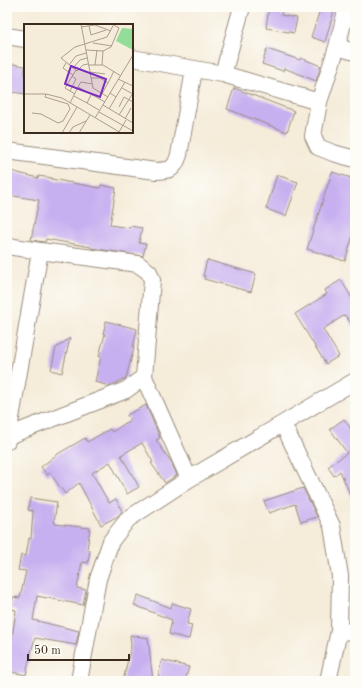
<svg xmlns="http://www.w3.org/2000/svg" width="362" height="688" font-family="'Old Standard TT',serif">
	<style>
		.building { fill: #c7b0f0 }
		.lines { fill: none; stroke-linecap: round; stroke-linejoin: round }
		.minor-casing { stroke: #988b7c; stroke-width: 18 }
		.minor { stroke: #fff; stroke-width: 16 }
		.inset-road { fill: none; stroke: #ab9e8e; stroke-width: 1 }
		.view { fill: #7b2cbf; fill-opacity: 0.15; stroke: #7b2cbf; stroke-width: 2 }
		.inset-edge { fill: none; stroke: #3b2a1e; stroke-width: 2 }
	</style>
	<rect width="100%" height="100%" fill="#fdfcf7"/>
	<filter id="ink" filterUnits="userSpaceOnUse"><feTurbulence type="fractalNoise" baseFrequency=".025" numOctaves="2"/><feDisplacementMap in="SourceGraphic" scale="8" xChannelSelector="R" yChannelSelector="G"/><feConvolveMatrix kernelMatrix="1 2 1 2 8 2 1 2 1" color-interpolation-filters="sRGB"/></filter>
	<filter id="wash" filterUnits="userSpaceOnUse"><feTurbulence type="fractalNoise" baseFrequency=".012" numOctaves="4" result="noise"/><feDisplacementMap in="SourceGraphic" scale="16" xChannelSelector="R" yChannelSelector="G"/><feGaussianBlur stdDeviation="0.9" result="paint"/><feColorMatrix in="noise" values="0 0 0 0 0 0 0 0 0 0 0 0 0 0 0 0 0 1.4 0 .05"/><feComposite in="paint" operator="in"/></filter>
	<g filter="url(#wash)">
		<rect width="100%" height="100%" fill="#f5ecd9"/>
		<g id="blocks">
			<path class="building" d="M269,7L282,9L281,15L297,18L294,33L266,28Z
				M321,7H335L325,42L311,37Z
				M267,49L300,60L301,58L321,66L316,81L284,68L283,71L262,64Z
				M7,63L25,66V94L7,91Z
				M234,88L294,111L287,132L227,109Z
				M7,170L38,178V176L52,178L51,179L100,188L101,185L116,188L110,225L130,228V226L142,228L139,243L146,244L143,256L91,248V247L46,239L45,242L31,240L39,200L7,195Z
				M332,172L355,179V229L345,261L307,249Z
				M277,175L298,182L286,216L266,209Z
				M207,260L256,274L251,292L204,279L205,276H203Z
				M341,280L355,303V329L345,315L323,329L339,356L326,364L295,314L327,294L325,290Z
				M106,321L137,329L133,348H134L126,378L110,386L95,382L101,357L99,356L105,334H103Z
				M70,338L62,373L51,370L56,348Z
				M146,405L160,438L156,440L170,460L177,475L165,483L151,463L153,462L142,443L121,455L139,487L127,494L110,462L92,473L109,503L116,499L122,511L118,516L101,525L79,483L65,494L50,473L47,475L41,467L56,455L85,438L87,442L110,429L112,432L130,420L127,415Z
				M344,419L355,435V506L340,471L334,476L328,467L347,453L330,429Z
				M303,488L317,517L301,522L295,504L269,513L264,501Z
				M30,498L57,502L54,522H55V524L90,528L87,550H90L88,563L82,562L77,588L86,590L83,605L37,596L33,620L79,631L76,645L35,638L30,656L26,675L7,671V637L12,639L16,610L11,609L13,597L20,598L26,571L18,570L21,555L26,556L29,538L31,539L33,511L28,510Z
				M138,595L171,608L172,603L191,609L187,624L192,625L189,639L169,634L172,620L134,605Z
				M130,635L148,638L153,681H123L131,646Z
				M162,660L189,667L185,681H157Z"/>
		</g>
	</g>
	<g filter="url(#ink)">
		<use href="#blocks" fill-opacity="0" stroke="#988b7c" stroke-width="1"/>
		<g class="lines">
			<g class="minor-casing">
				<path id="minor" d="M347,7L337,47L319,102L313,136L318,147L333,153L355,159
					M7,36L25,39
					M337,47L355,52
					M132,58L223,74L319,102
					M223,74L242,7
					M7,151L156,171C171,170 174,170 179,155L194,70
					M7,246L40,251
					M283,424L332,526L340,576L339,631L328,681
					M8,436L126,390L144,377
					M7,441L40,251L138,264L149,272L152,280L144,377L189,479
					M339,631L355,632
					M79,681L98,579L111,541L128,519L189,479L355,381"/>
			</g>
			<use href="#minor" class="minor"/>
		</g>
	</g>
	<g transform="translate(24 24)">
		<rect width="109" height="109" fill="#f5ecd9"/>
		<path d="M98,4L109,5V26L92,17Z" fill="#93dd98"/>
		<path class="inset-road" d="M57,0L69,64L84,73M65,2L67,11L82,6M57,3L71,1L87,7M69,19L88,22M62,26L79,27L87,23L95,4L90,1M42,39L39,44L49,51M64,40L59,41L53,47L37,34L51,23L83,13L90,0M45,41L52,32L62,29M65,41H79L97,52M71,41L73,26M78,41L79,27M49,44L56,36L63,34M66,48L81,50M67,54H76L84,59L78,70M94,55L109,62M84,59L90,47M68,60L57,58L54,63L81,78M98,64L109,70M46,67L52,55L48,52M0,70H22L38,74L97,109M51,70L41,64L52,46M67,71L63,79L75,86M50,72L63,79M92,73L101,58M46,79L54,63M79,81L109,99M95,83L100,73L109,78M85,85L92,73L86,69M75,88L109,107M8,89L17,90L34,99L39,97L46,85L44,80L21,73L22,70M95,91L109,69M71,94L109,31M101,95L107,84M95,108L102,96M38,109L53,83M45,109L49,103L62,97M55,109L66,91"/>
		<path class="view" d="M47,42L82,55L76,73L41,60Z"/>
		<rect width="109" height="109" class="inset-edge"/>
	</g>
	<rect width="362" height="688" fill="none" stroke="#fdfcf7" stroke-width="24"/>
	<path d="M28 654v6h101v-6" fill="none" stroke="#3b2a1e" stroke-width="2"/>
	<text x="34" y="654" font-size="12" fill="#3b2a1e" stroke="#fdfcf7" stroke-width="3" paint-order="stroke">50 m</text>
</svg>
